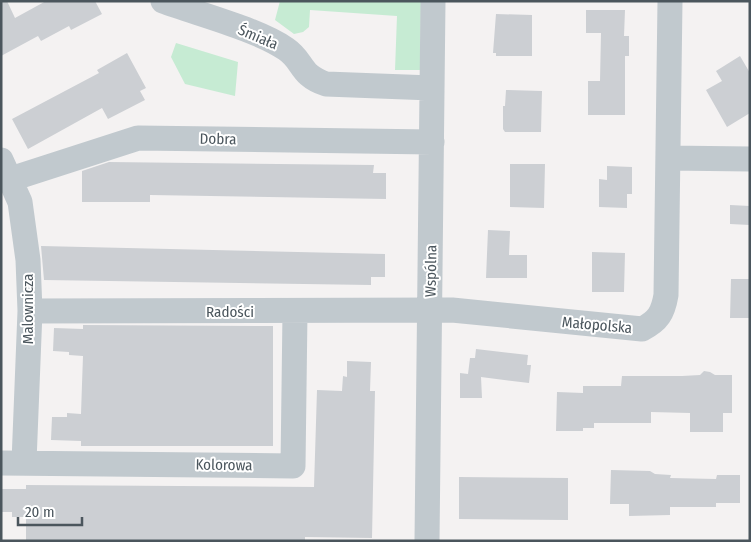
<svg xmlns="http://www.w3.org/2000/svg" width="751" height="542" font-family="'Fira Sans Condensed',sans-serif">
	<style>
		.green { fill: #c6ebd3 }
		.building { fill: #cccfd3 }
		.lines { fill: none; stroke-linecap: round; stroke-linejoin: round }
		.minor { stroke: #c1c9ce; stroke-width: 25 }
		.labels { text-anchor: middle; stroke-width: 4; stroke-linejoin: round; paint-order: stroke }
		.street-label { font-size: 15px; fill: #4b565d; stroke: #fff }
	</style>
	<rect width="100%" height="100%" fill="#f4f2f2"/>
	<path class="green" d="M280,1H421L420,70H395L397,16L310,10L309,27L303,32L294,34L275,20Z
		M176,43L238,62L235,96L185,84L171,57Z"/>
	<path class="building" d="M1,1H7L15,18L46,1H95L102,14L71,30L69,26L41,41L38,36L1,56Z
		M586,10H625L624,36H629V56H625V115H588V81H600L601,33H586Z
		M496,14L532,15V56H496V53H493Z
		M127,53L146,88L140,91L145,100L108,119L102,108L28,149L12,119L99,73L97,70Z
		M740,56L750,73V113L727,127L706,90L722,81L716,71Z
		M506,90L542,91L541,132H505L503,129V106H505Z
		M109,162L374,165L373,173H386V199L150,195V202H82V171Z
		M510,164H545L544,208L510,207Z
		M607,166L632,167V194H627V208L599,207V179L607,180Z
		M730,205L750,206V225L730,224Z
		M488,230L510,231L509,255H527V278H486Z
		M41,246L385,254V277H371V285L44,280Z
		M592,252L625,253L624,292H592Z
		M731,279H750V318H730Z
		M83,325L273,326V446H81V441L51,440L52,417H67V413L81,414L82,384L83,356L69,355V352L53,351L54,328L83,329Z
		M476,349L528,355L527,365H531L529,383L481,377L482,398H460V373L468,374L470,358H475Z
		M347,361L371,362L370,391H375L372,538L305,537V541H26V517H12V512H1V489H26V485L314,487L317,390L342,391L343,376L347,377Z
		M704,371L710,372L715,375H732V413H723V432H690V413L651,412V423H594V428H583V431H556L557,392L583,393V386H621L622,376H682L700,375Z
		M611,470L650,471L655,474L671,475L670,478L716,479L717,475H740V503H716V507H670V515L629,516V504H610Z
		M459,477L568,478V520L459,519Z"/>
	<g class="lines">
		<path class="minor" d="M163,1C198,14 257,29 286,49C304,61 299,75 326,84L432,88
			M668,158L750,159
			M1,160L20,202L28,260L30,311L24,462
			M11,179L138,138L432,142
			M30,311L452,310L642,329C658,321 663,313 666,295L670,1
			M1,463L293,466L295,312
			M427,541L433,1"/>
	</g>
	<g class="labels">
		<g class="street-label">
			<text transform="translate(258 37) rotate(23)" y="5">Śmiała</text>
			<text transform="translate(218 139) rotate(1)" y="5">Dobra</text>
			<text transform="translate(431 271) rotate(-89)" y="5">Wspólna</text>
			<text transform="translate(28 309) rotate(-90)" y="5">Malownicza</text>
			<text x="230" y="317">Radości</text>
			<text transform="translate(597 325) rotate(5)" y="5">Małopolska</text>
			<text transform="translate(224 465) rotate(1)" y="5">Kolorowa</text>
		</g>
	</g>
	<rect width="751" height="542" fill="none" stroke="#4b565d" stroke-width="5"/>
	<path d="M18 517v8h64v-8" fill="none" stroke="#4b565d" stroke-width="2.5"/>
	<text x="25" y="517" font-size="15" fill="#4b565d" stroke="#ffffff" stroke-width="4" paint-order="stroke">20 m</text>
</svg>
